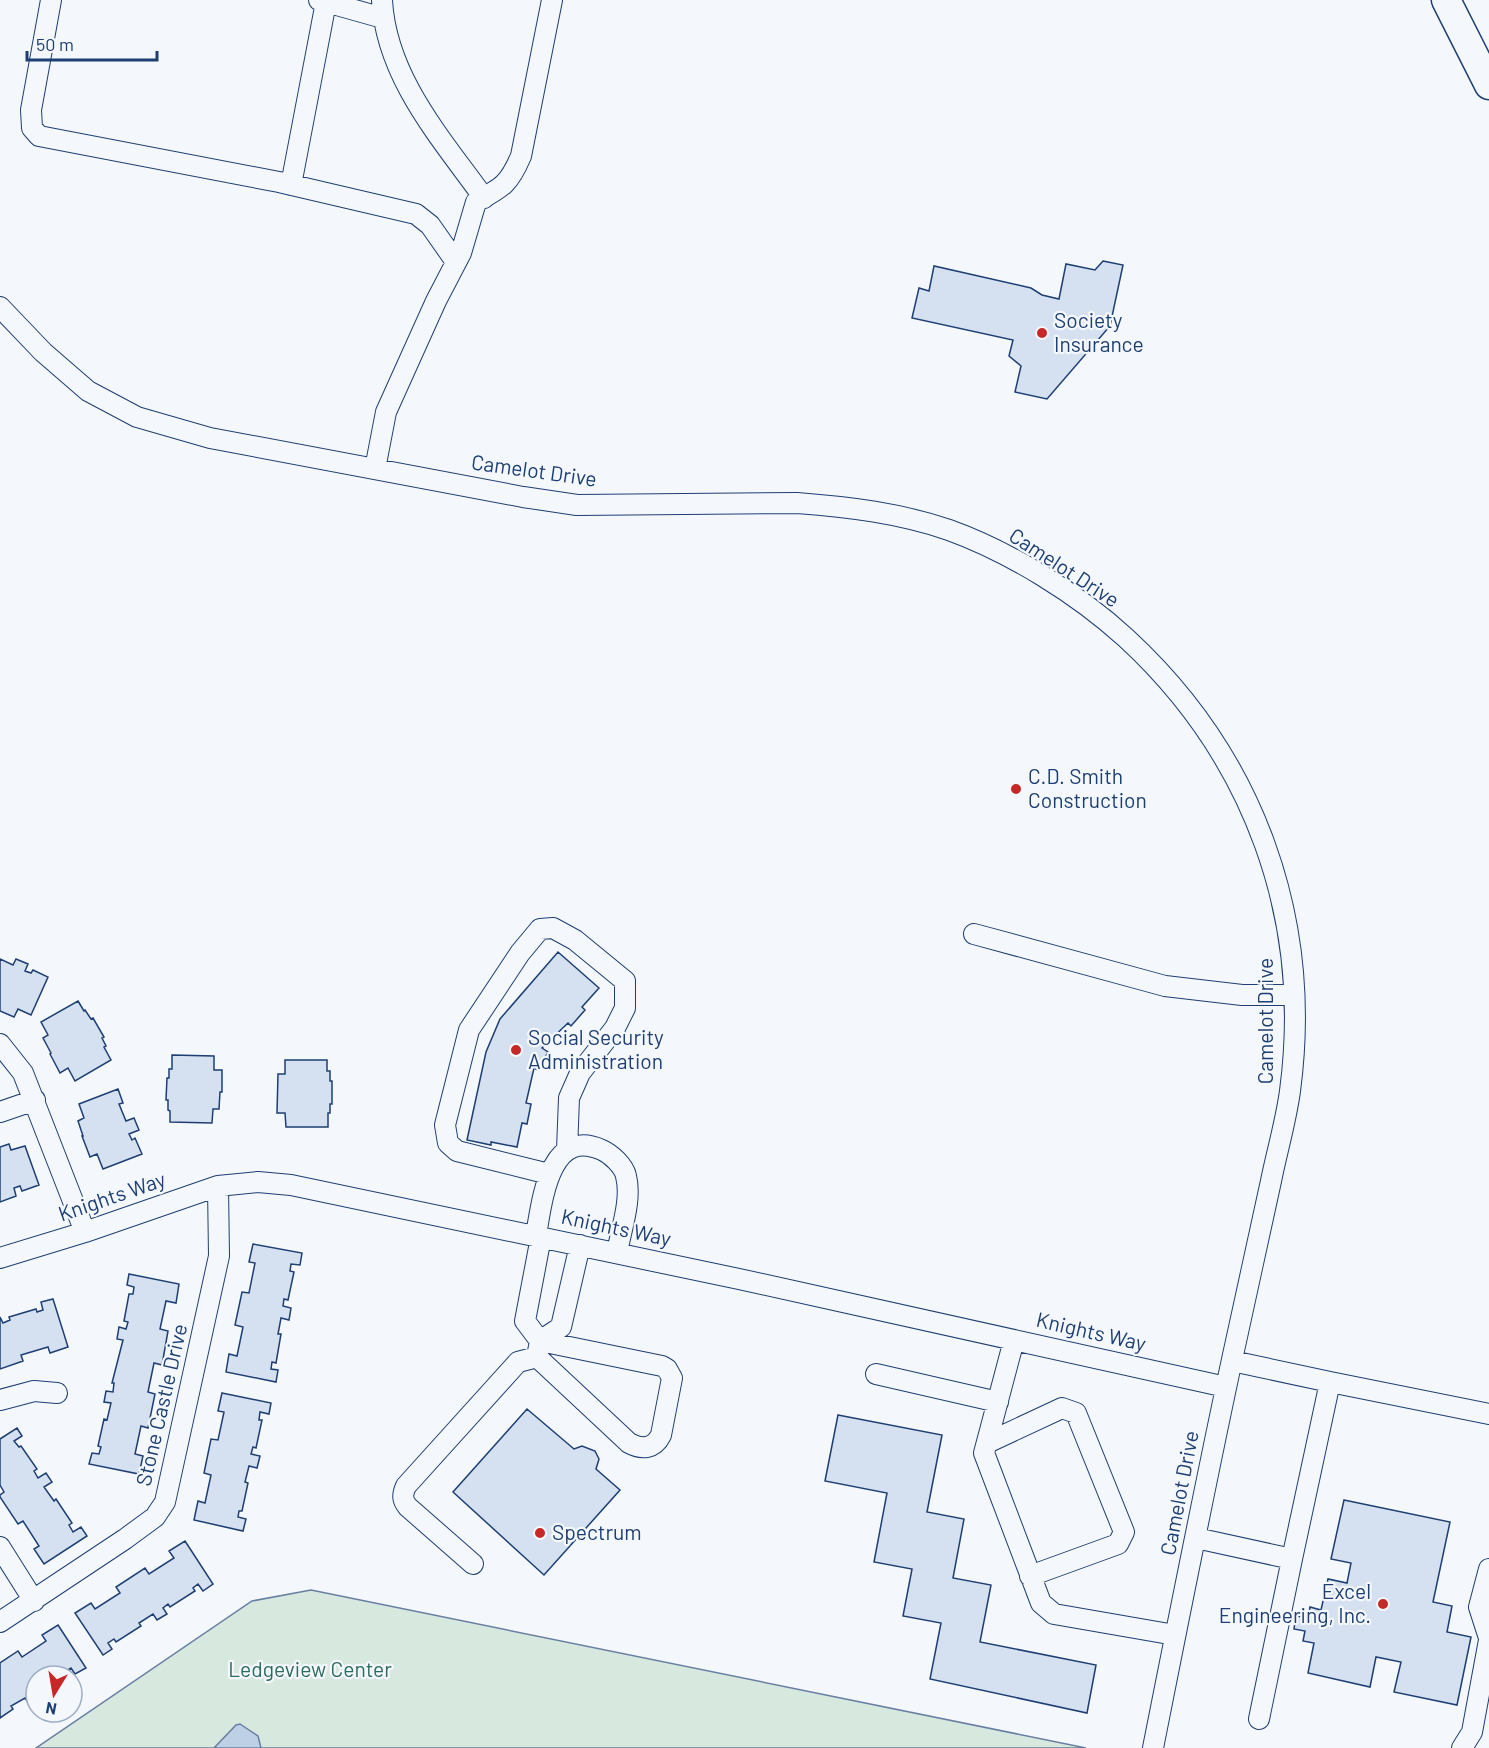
<svg xmlns="http://www.w3.org/2000/svg" width="1489" height="1748" font-family="Barlow,sans-serif">
	<style>
		.green { fill: #d7e8df; stroke: #687fa3; stroke-width: 1.5 }
		.water { fill: #bed0e5; stroke: #687fa3; stroke-width: 1.5 }
		.building { fill: #d5e0f0; stroke: #1d3f73; stroke-width: 1.5 }
		.lines { fill: none; stroke-linecap: round; stroke-linejoin: round }
		.minor-casing { stroke: #1d3f73; stroke-width: 22 }
		.highway-casing { stroke: #1d3f73; stroke-width: 31 }
		.minor { stroke: #f4f7fb; stroke-width: 20 }
		.highway { stroke: #f4f7fb; stroke-width: 28 }
		.poi-dot { fill: #c62828; stroke: #f4f7fb; stroke-width: 2 }
		.labels { text-anchor: middle; stroke-width: 4.5; stroke-linejoin: round; paint-order: stroke }
		.poi-label { font-size: 21px; fill: #1d3f73; stroke: #f4f7fb; text-anchor: start }
		.street-label { font-size: 21px; fill: #1d3f73; stroke: #f4f7fb }
		.park-label { font-size: 21px; fill: #2c6c60; stroke: #f4f7fb }
	</style>
	<rect width="100%" height="100%" fill="#f4f7fb"/>
	<path class="green" d="M311,1590L1086,1748H36L252,1601Z"/>
	<path class="water" d="M240,1724L258,1736L261,1748H214L236,1725Z"/>
	<path class="building" d="M1103,261L1123,265L1110,326L1047,399L1015,392L1021,366L1009,356L1013,340L912,318L919,288L929,291L934,266L1031,288L1042,295L1059,299L1066,264L1095,270Z
		M558,952L599,988L582,1007L585,1010L571,1026L568,1023L542,1048L548,1052L538,1070L534,1068L526,1103L531,1104L527,1124L522,1123L517,1147L491,1142V1145L467,1140L486,1052L500,1019Z
		M0,959L13,965L16,959L28,964L25,971L31,973L33,970L48,977L31,1015L18,1009L14,1017L0,1011Z
		M78,1001L84,1011L85,1010L91,1019L93,1018L104,1037L102,1038L106,1046L104,1047L111,1060L75,1081L68,1068L60,1073L50,1054L51,1053L43,1038L48,1035L41,1022Z
		M172,1055L214,1056V1070H222V1092H220L219,1109H213L212,1123L170,1122V1111L168,1110V1100H166L167,1078H169V1069H172Z
		M285,1060H327V1071H330V1081H332V1104H330V1113H328V1127H286L285,1113H277L278,1074H285Z
		M118,1089L123,1103L119,1104L126,1121L134,1118L139,1130L129,1134L132,1140L135,1138L142,1154L103,1169L97,1154L90,1157L82,1136H83L78,1121L84,1118L79,1104Z
		M9,1144L11,1150L25,1146L39,1185L22,1191L20,1186L14,1188L16,1196L0,1202V1147Z
		M253,1244L302,1253L300,1265L291,1264L290,1271L294,1272L288,1300L284,1299L283,1306L291,1308L289,1320L281,1318L278,1334H281L276,1363L272,1362L271,1369L278,1370L276,1382L226,1372L229,1354L237,1356L243,1327L235,1325L242,1292L249,1293L255,1263L249,1262Z
		M129,1274L179,1284L176,1303L166,1301L160,1329L168,1331L162,1365L154,1363L148,1392L155,1394L148,1428L141,1426L135,1454L143,1456L139,1474L89,1464L92,1453L99,1454L101,1447L98,1446L104,1419L107,1420L111,1403L104,1402L106,1391L113,1392L114,1383H112L123,1340L117,1339L119,1327L126,1329L128,1322L124,1321L129,1294H133L134,1287L127,1285Z
		M53,1299L68,1347L50,1353L48,1347L21,1355L23,1361L0,1369V1317L3,1323L10,1320L9,1317L36,1309L37,1312L43,1310L41,1302Z
		M222,1393L271,1403L269,1414L260,1412L259,1420H262L256,1448L253,1447L251,1454L260,1456L257,1468L249,1466L245,1482L248,1483L242,1511H239L238,1517L246,1519L243,1531L194,1520L198,1501L205,1503L211,1475L204,1473L211,1439L218,1440L224,1412L218,1411Z
		M527,1409L574,1449L582,1446L595,1451L599,1459L596,1469L620,1490L544,1575L453,1492Z
		M838,1415L942,1435L927,1512L964,1519L953,1578L991,1585L980,1642L1096,1665L1087,1713L930,1679L941,1623L903,1616L912,1569L874,1562L887,1493L825,1481Z
		M17,1428L22,1436L14,1441L19,1447L21,1446L37,1469L34,1471L38,1478L46,1473L52,1482L44,1487L54,1501L56,1499L72,1523L69,1525L73,1532L81,1527L87,1536L44,1564L34,1549L39,1546L23,1521L18,1524L0,1497V1495L4,1492L0,1485V1439Z
		M1344,1500L1450,1522L1433,1602L1452,1606L1447,1632L1471,1637L1457,1705L1394,1692L1401,1662L1376,1657L1370,1687L1308,1673L1314,1643L1303,1641L1305,1631L1294,1629L1296,1616L1308,1618L1310,1607L1321,1610L1328,1579L1347,1583L1351,1563L1331,1559Z
		M185,1541L213,1584L203,1591L198,1584L193,1588L195,1591L170,1607L168,1604L163,1608L167,1614L157,1620L153,1614L139,1623L141,1626L116,1642L114,1639L108,1643L112,1649L103,1655L75,1613L91,1603L95,1609L120,1593L116,1587L145,1568L149,1574L174,1558L169,1551Z
		M58,1625L86,1668L75,1674L71,1668L66,1671L67,1674L64,1676H36V1699L29,1704L25,1698L11,1706L13,1709L0,1718V1663L18,1651L22,1657L46,1641L42,1635Z"/>
	<g class="lines">
		<g class="minor-casing">
			<path id="minor" d="M51,0L31,110L32,128L39,136L279,182L416,214L430,225L456,262
				M319,0L383,18
				M382,0C386,77 441,138 484,198
				M291,185L326,2
				M0,307L43,352L88,391L137,417L210,438L523,497L577,505L797,503C849,507 900,513 949,530C1010,552 1078,594 1126,638C1254,756 1313,918 1290,1091C1286,1121 1277,1151 1271,1181C1258,1239 1246,1297 1233,1355C1205,1485 1179,1617 1153,1748
				M375,469L386,412L436,301L461,253L476,202C503,187 509,184 521,156L552,0
				M974,934L1165,986L1242,995H1294
				M0,1044L23,1073L85,1232
				M0,1112L35,1100
				M549,1174L457,1151L448,1143L445,1125L469,1030L520,953L540,929L553,928L575,940L625,981V1008L615,1028L580,1073L569,1098L567,1150
				M536,1235C542,1202 549,1126 602,1150C611,1154 624,1166 626,1176C632,1200 621,1229 617,1253
				M541,1237L525,1321L540,1341L561,1327L580,1245
				M0,1258L85,1232L218,1186L258,1182L291,1185L739,1279L1226,1387
				M1014,1340L984,1453L1041,1603L1054,1614L1175,1635
				M876,1374L998,1402
				M1330,1382L1489,1414
				M0,1400L34,1391L57,1393
				M987,1443L1062,1408L1076,1413L1124,1532L1118,1544L1030,1576
				M1196,1538L1292,1559L1330,1382L1232,1361
				M0,1547L34,1601
				M473,1564L408,1507C402,1500 402,1495 406,1486L518,1362L537,1357L629,1443C642,1450 654,1449 661,1435L672,1378L667,1369L662,1366L540,1341L537,1357
				M1489,1569L1479,1607L1489,1638
				M0,1622L125,1539L155,1517L165,1502L219,1256L218,1186
				M1259,1719L1292,1559
				M1462,1748L1472,1732L1489,1640"/>
		</g>
		<g class="highway-casing">
			<path id="highway" d="M1446,0L1489,85"/>
		</g>
		<use href="#minor" class="minor"/>
		<use href="#highway" class="highway"/>
	</g>
	<g class="poi-dot">
		<circle cx="1042" cy="333" r="6"/>
		<circle cx="1016" cy="789" r="6"/>
		<circle cx="516" cy="1050" r="6"/>
		<circle cx="540" cy="1533" r="6"/>
		<circle cx="1383" cy="1604" r="6"/>
	</g>
	<g class="labels">
		<g class="poi-label">
			<text x="1054" y="328">Society<tspan x="1054" dy="24">Insurance</tspan></text>
			<text x="1028" y="784">C.D. Smith<tspan x="1028" dy="24">Construction</tspan></text>
			<text x="528" y="1045">Social Security<tspan x="528" dy="24">Administration</tspan></text>
			<text x="552" y="1540">Spectrum</text>
			<text x="1371" y="1599" text-anchor="end">Excel<tspan x="1371" dy="24">Engineering, Inc.</tspan></text>
		</g>
		<g class="street-label">
			<text transform="translate(534 471) rotate(8)" y="7">Camelot Drive</text>
			<text transform="translate(1064 568) rotate(33)" y="7">Camelot Drive</text>
			<text transform="translate(1266 1021) rotate(-90)" y="7">Camelot Drive</text>
			<text transform="translate(112 1197) rotate(-19)" y="7">Knights Way</text>
			<text transform="translate(616 1228) rotate(12)" y="7">Knights Way</text>
			<text transform="translate(1091 1332) rotate(13)" y="7">Knights Way</text>
			<text transform="translate(162 1405) rotate(-77)" y="7">Stone Castle Drive</text>
			<text transform="translate(1180 1493) rotate(-79)" y="7">Camelot Drive</text>
		</g>
		<g class="park-label">
			<text x="310" y="1677">Ledgeview Center</text>
		</g>
	</g>
	<g transform="translate(54 1694) rotate(191)"><circle r="28" fill="#f4f7fb" stroke="#9eadc5" stroke-width="1.5"/>
	<path d="M0-4.5L10 22L0 15L-10 22Z" fill="#c62828"/>
	<text y="-9" font-size="16" font-weight="bold" text-anchor="middle" fill="#1d3f73">N</text>
	</g>
	<path d="M27 51v9h130v-9" fill="none" stroke="#1d3f73" stroke-width="3"/>
	<text x="36" y="51" font-size="18" fill="#1d3f73" stroke="#f4f7fb" stroke-width="4.5" paint-order="stroke">50 m</text>
</svg>
